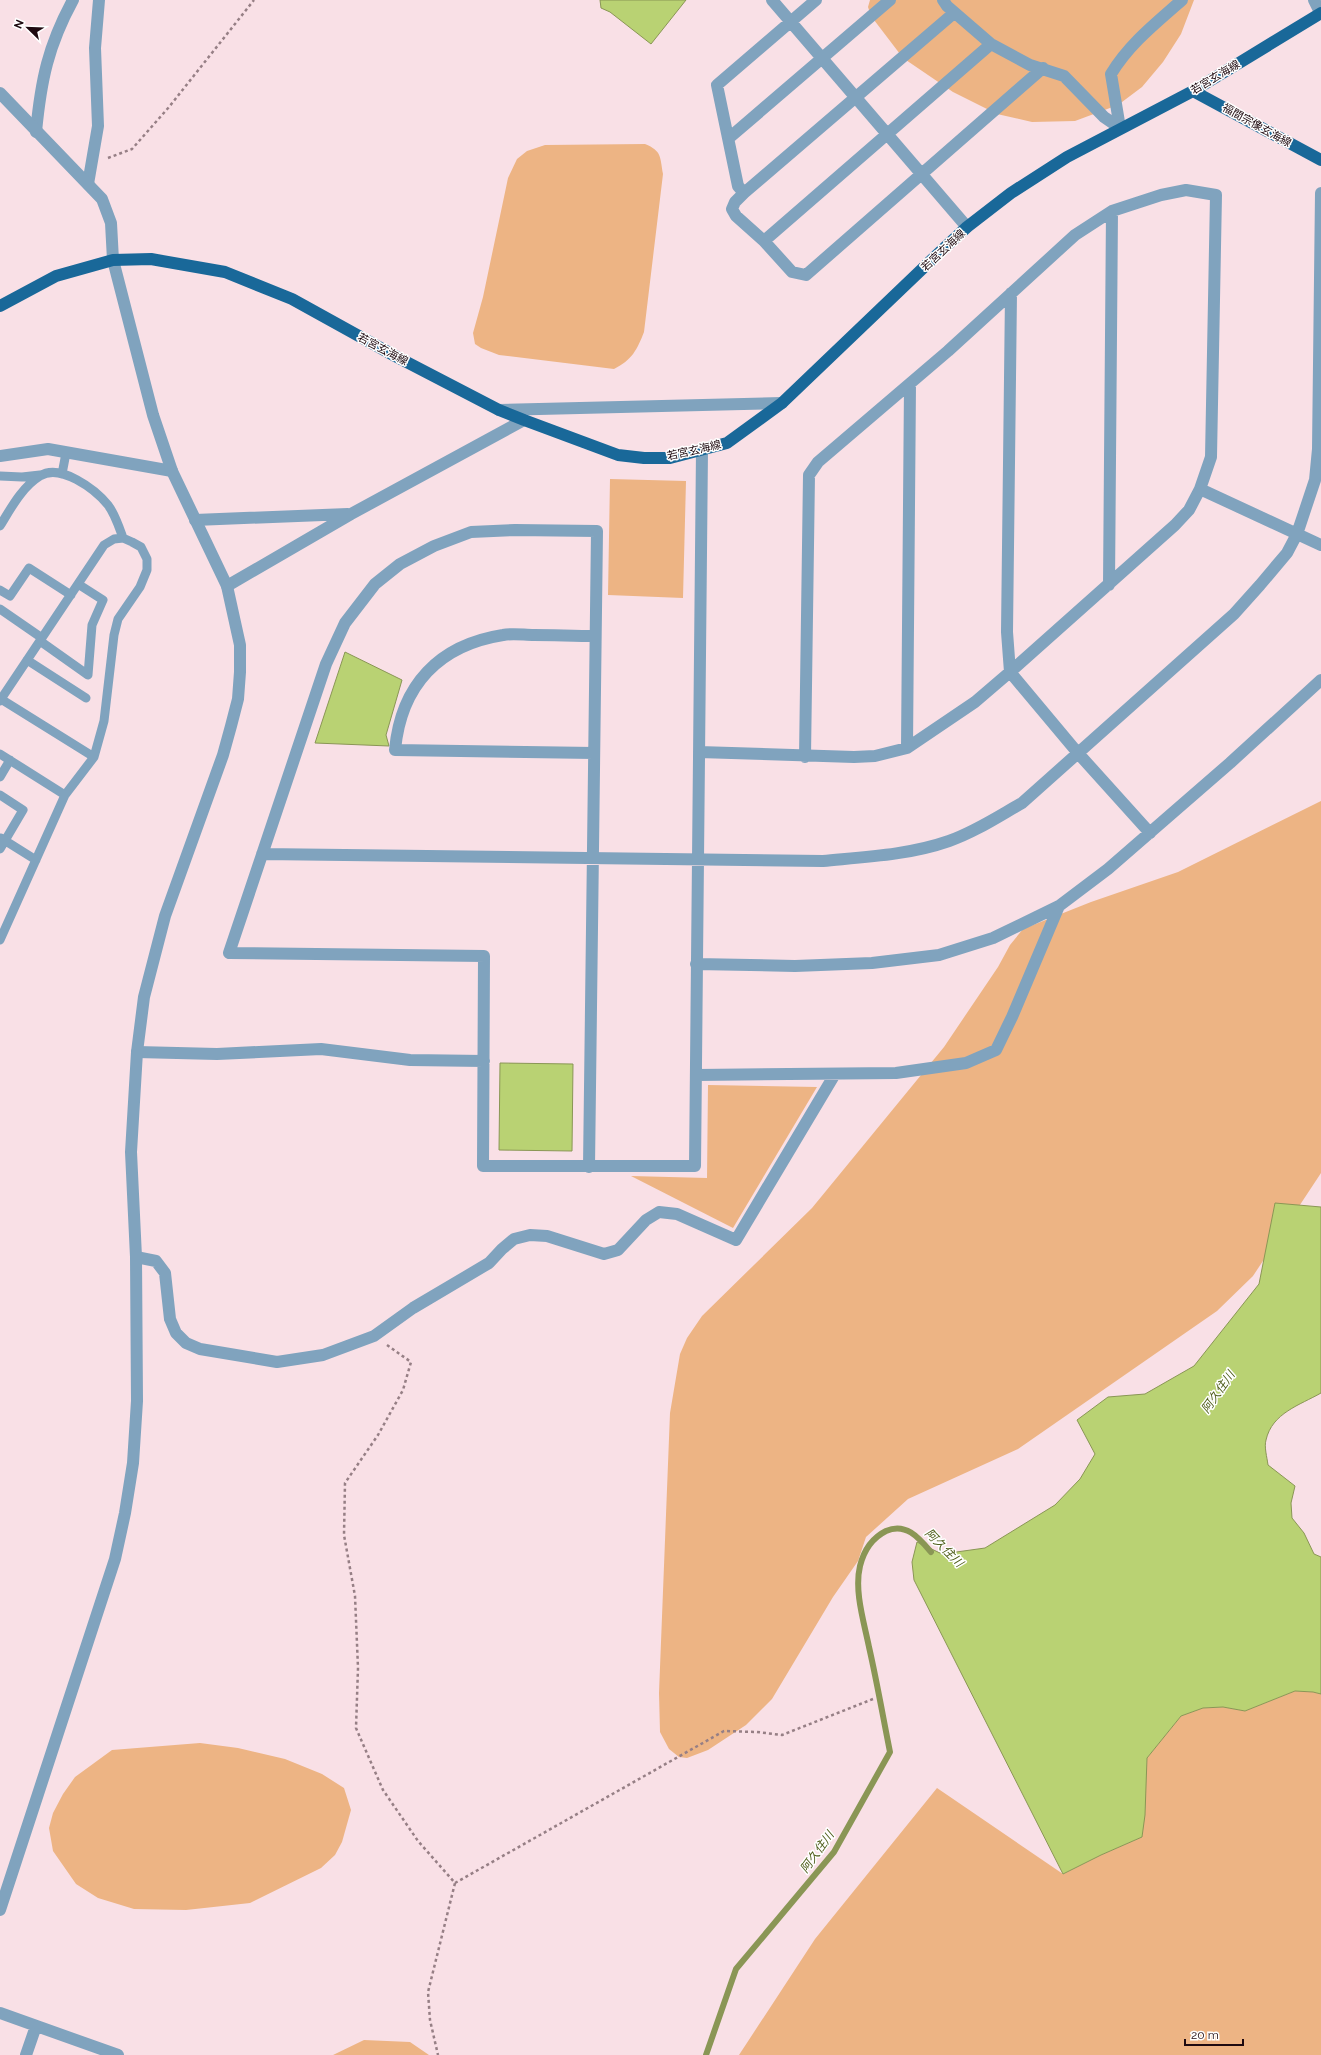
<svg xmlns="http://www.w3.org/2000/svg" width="1321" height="2055" font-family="Raleway,'Noto Sans JP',sans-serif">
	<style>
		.green { fill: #edb484 }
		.water { fill: #b9d273; stroke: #8a9655 }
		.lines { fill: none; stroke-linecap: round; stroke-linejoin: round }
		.stream { stroke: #8a9655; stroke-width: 6 }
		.path { stroke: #967f85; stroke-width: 2.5; stroke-dasharray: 3 3; stroke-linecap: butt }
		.service { stroke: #80a3be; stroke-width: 9 }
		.minor { stroke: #80a3be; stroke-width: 12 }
		.tertiary { stroke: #80a3be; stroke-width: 12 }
		.primary { stroke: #196899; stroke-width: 12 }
		.labels { text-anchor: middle; stroke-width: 3; stroke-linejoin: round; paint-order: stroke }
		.street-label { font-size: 11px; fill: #1e0a10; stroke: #fff }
		.water-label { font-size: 12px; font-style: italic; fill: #4e5d1a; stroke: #fff }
	</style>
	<rect width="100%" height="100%" fill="#f9e0e6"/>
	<path class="green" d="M870,0H1194L1181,34L1163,62L1142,87L1118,105L1075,121L1032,122L997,114L953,92L903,58L871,16L868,7Z
		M645,144C662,151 660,157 663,174L644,332C637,350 632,360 614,369L499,355L481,348L475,344L473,333L483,297L508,178L517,159L527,151L545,145Z
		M610,479L686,481L683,598L608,595Z
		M1321,801V1173L1253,1276L1217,1311L1018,1449L908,1499L866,1537L858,1561L833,1597L772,1699L746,1725L708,1750L687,1758L679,1757L669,1749L660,1732L659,1693L670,1413L680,1354L687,1338L702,1316L812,1208L944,1047L998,967L1010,945L1023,929L1091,902L1178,872Z
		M708,1085L817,1087L733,1228L631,1176L707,1178Z
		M1295,1691L1313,1692L1321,1694V2055H739L815,1939L937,1788L1063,1874L1101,1855L1142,1837L1147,1758L1181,1716L1203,1708L1223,1707L1245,1711Z
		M200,1743L238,1748L285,1759L322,1774L344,1788L351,1810L342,1842L335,1855L321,1868L250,1903L186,1910L134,1909L98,1898L76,1884L53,1851L49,1828L53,1813L63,1794L75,1777L112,1750Z
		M364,2040L410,2042L429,2055H333Z"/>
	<path class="water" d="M600,0H686L651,44L610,12L601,8Z
		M345,652L402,680L386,735L389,746L315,743Z
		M500,1063L573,1064L572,1151L499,1150Z
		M1275,1203L1321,1207V1393C1300,1405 1272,1413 1266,1440C1264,1447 1267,1457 1268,1465L1295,1486L1291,1503L1292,1518L1304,1533L1314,1554L1321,1557V1694L1313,1692L1295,1691L1245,1711L1223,1707L1203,1708L1181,1716L1147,1758L1145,1815L1142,1837L1101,1855L1063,1874L914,1580L912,1562L917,1542L942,1554L985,1548L1055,1505L1080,1479L1095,1454L1077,1420L1108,1397L1145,1394L1194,1366L1259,1284Z"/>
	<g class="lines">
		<path class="stream" d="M706,2055L736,1969L834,1852L890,1752C883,1717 877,1682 869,1647C864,1622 854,1591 860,1566C864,1550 872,1538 886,1531C906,1522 919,1538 931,1552"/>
		<path class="path" d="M108,158L132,149L169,107L254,0
			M387,1345L411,1362L403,1390L378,1435L345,1483L344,1535L355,1596L358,1668L356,1728L383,1790L418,1841L455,1883L428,1992L430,2020L438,2055
			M455,1883L724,1731L757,1732L782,1735L873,1699"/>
		<path class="service" d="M62,474L66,453
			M0,476L22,477L40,475
			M0,526C11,508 22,487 40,476C60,463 95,489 108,505C115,514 119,527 123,538
			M0,590L10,596L29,568L71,595
			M0,609L42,638
			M40,641L88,675L92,625L103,600L78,584
			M27,660L86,698
			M0,698L1,699L104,545L114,539L123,538L132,542L141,547L147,559V570L140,587L118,619L114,635L104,721L94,757L65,795L0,940
			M0,701L1,699L94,757
			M0,754L65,795
			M0,777L10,760
			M0,795L23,810L0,849
			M1,838L36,860"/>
		<path class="minor" d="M772,0L967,227
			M816,0L717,85L738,186L744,193L954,13
			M943,0L947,6L991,44L1030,65L1064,76L1104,117L1120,128
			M1314,0L1321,14
			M1120,128L1111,74C1129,44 1156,23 1182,0
			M36,132C41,80 48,46 73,0
			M729,138L890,0
			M88,184L98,126L95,48L99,0
			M744,193L735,202L732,209L736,216L764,241L792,272L806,275L1043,68
			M764,241L991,44
			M1011,293L1007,632L1010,672L1077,752L1150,833
			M499,410L782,403
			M0,456L48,449L172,471
			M1200,489L1321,545
			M195,520L348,514
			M1109,585L1112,211
			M227,586L351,514L524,420
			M907,748L910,384
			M699,752L854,757L875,756L907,748L975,702L1010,672L1175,525L1189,510L1200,489L1211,457L1216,195L1186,190L1161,195L1112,211L1075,235L948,351L818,462L809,475L805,757
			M594,753L395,750C401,685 439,645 503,635C513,633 524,635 534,635C554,635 574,636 595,636
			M262,854L823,861C865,857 909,855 949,841C975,832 999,816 1022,803L1234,614L1260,585L1287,553L1297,534L1315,480L1318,449L1321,193
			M696,964L795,966L872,963L939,955L993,938L1059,906L1108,869L1230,763L1321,680
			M137,1052L217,1054L321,1049L410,1060L484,1061
			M697,1075L896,1073L966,1063L996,1050L1012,1017L1059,906
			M589,1167L597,531L515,530L471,532L434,546L400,564L375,584L345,623L326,664L229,953L484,956L483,1166H695L702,450
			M136,1257L156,1261L165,1273L170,1319L176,1333L186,1343L200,1349L277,1362L323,1355L374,1336L413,1308L489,1263L502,1249L514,1239L530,1235L547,1236L604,1254L618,1250L646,1220L659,1212L677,1214L736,1240L835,1074
			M0,2013L118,2055
			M26,2055L36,2026"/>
		<path class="tertiary" d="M0,93L102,199L111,223L113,260L153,415L172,471L227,586L240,645V672L238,699L231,726L223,755L165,916L144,997L137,1052L131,1152L136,1257L137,1401L133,1463L125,1513L115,1559L0,1910"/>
		<path class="primary" d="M1193,91L1321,160
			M0,306L56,276L113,260L151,259L225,272L292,299L395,356L499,410L524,420L618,455L644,458H670L727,443L782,403L941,251L967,227L1011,193L1067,157L1193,91L1321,13"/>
	</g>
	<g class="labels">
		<g class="street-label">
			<text transform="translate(1215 77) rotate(-31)" y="4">若宮玄海線</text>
			<text transform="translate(1257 125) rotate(29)" y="4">福間宗像玄海線</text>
			<text transform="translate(943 250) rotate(-43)" y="4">若宮玄海線</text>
			<text transform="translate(383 349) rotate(28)" y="4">若宮玄海線</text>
			<text transform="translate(694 450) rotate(-13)" y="4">若宮玄海線</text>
		</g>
		<g class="water-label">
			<text transform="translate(1218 1392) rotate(-55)" y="4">阿久住川</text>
			<text transform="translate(944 1548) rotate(45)" y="4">阿久住川</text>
			<text transform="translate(817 1852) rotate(-54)" y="4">阿久住川</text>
		</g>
	</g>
	<g transform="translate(28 28) rotate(293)" stroke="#ffffff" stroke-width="3" paint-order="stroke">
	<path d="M0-3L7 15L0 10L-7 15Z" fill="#1e0a10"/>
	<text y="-6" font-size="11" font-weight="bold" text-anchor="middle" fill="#1e0a10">N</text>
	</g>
	<path d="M1185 2039v6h58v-6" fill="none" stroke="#1e0a10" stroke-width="2"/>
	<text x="1191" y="2039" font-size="12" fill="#1e0a10" stroke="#ffffff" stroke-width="3" paint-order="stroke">20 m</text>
</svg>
